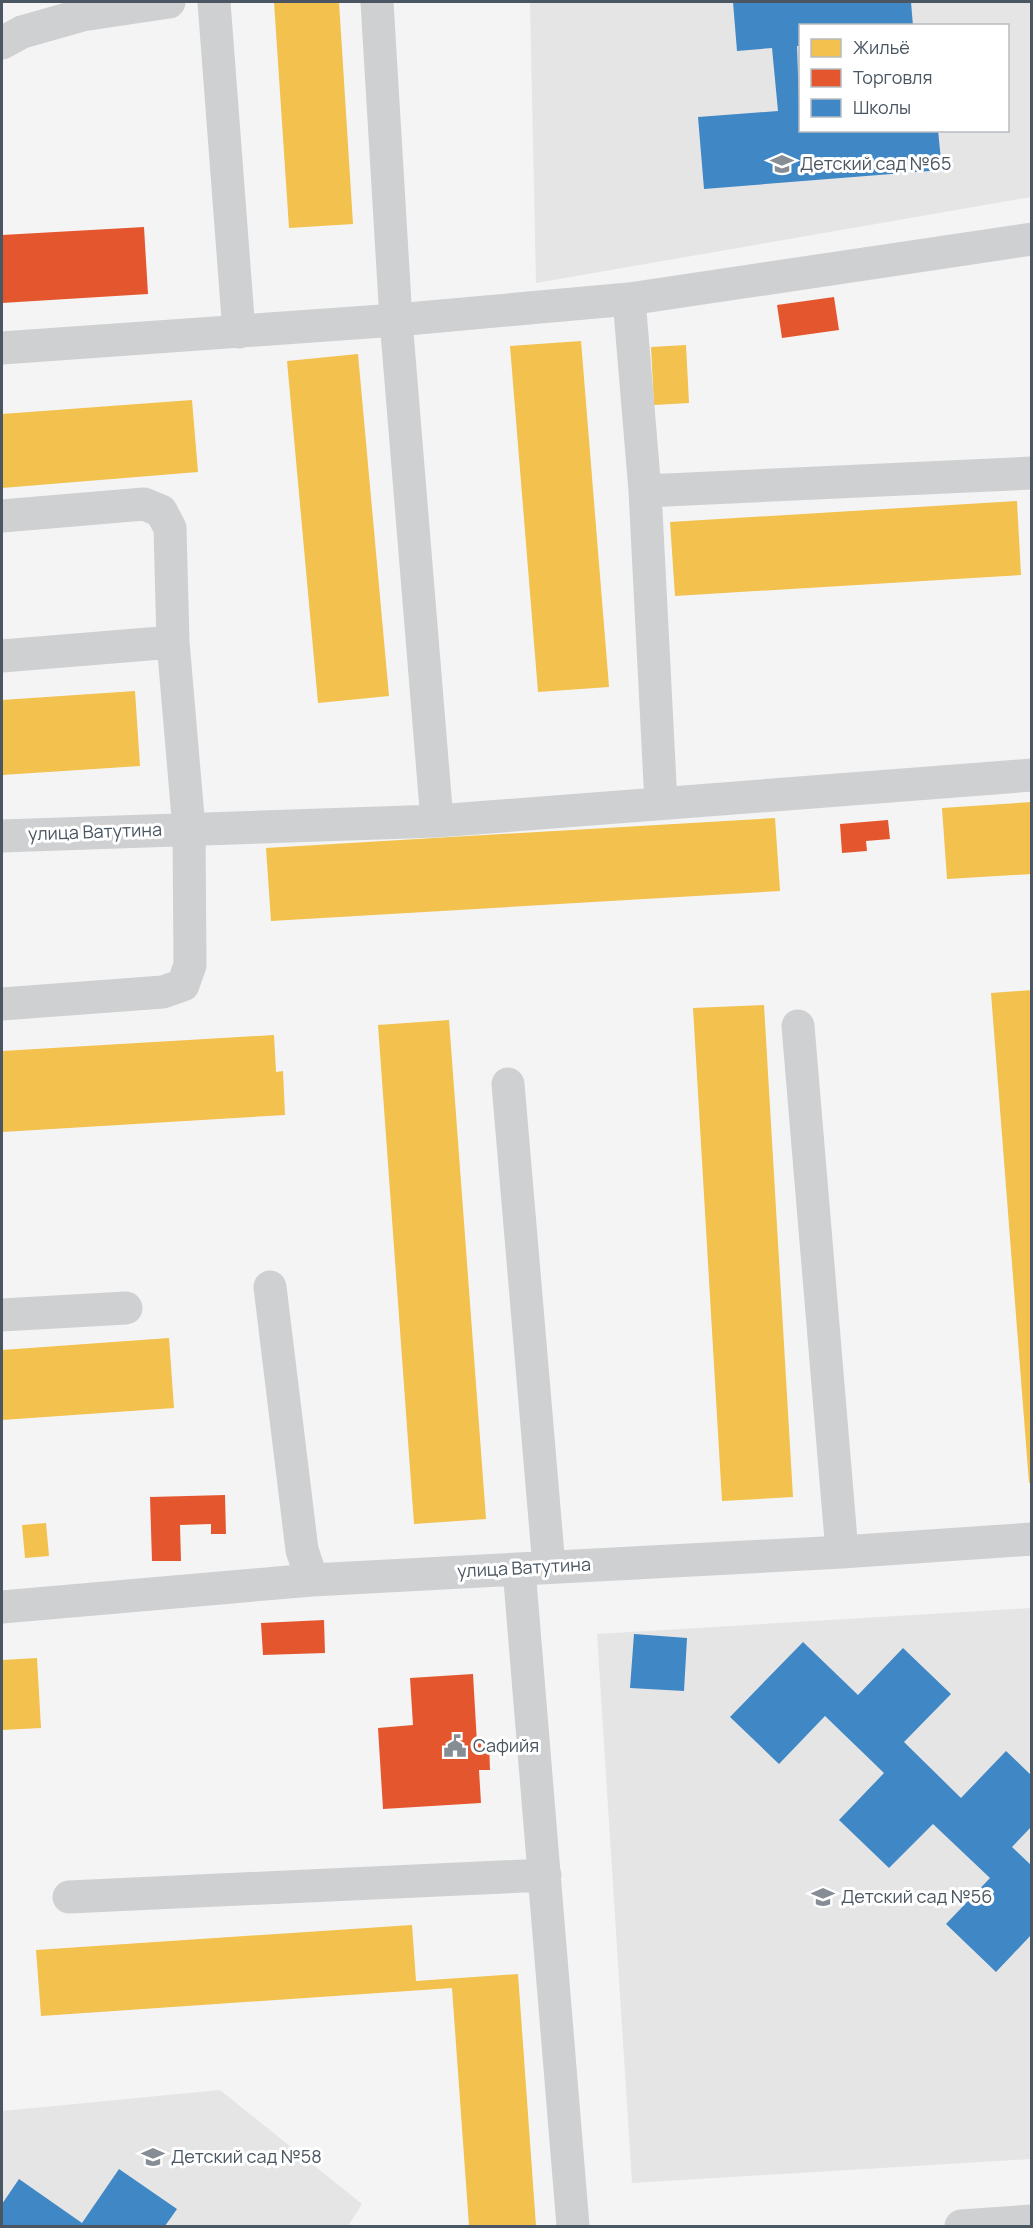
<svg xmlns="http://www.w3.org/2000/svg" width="1033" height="2228" font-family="Manrope,sans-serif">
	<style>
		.education { fill: #e6e5e6; fill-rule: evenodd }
		.homes { fill: #f2c14e }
		.shops { fill: #e4572e }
		.schools { fill: #3f88c5 }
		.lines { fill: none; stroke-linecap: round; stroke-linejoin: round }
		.minor { stroke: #ced0d2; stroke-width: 33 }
		.labels { text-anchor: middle; stroke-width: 6; stroke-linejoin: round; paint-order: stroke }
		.poi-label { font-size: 18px; fill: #4a5661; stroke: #fff; text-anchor: start }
		.street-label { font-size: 18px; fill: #4a5661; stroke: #fff }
	</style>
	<rect width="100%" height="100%" fill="#f4f4f4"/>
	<path class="education" d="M530,2H1031V197L536,283ZM800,26H1008V130H800Z
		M1031,1608V2159L632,2183L597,1634Z
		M220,2090L362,2204L348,2226H2V2111Z"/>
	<path class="homes" d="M274,2H339L353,224L289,228Z
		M581,341L609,687L538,692L510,346Z
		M686,345L689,403L654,405L651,347Z
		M358,354L389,696L318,703L287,361Z
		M192,400L198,472L2,488V414Z
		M1017,501L1021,575L675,596L670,522Z
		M135,691L140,766L2,775V700Z
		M1032,802V874L947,879L942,808Z
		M775,818L780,891L271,921L266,848Z
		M1032,990V1482L1029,1483L991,993Z
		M764,1005L793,1497L722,1501L693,1008Z
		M449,1020L486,1519L414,1524L378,1025Z
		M274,1035L276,1072L283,1071L285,1115L2,1132V1051Z
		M169,1338L174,1408L2,1420V1350Z
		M46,1523L49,1556L25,1558L22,1525Z
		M37,1658L41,1728L2,1730V1660Z
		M412,1925L416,1981L518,1974L536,2226H469L452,1988L41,2016L36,1950Z"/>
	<path class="shops" d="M144,227L148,294L2,303V235Z
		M834,297L839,330L782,338L777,305Z
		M888,820L890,839L866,841L867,851L842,853L840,824Z
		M225,1495L226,1534H211V1524L180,1525L181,1561H152L150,1497Z
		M324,1620L325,1653L263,1655L261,1623Z
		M473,1674L477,1743L489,1742L490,1770H479L481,1803L383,1809L378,1728L413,1725L410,1678Z"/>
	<path class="schools" d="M733,2H911L913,26H800V46H797L800,130H938L942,170L704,189L698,117L778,111L772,48L737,51Z
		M634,1634L687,1638L684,1691L630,1688Z
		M803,1642L858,1695L903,1648L951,1694L904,1742L961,1798L1006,1751L1032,1776V1826L1012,1847L1032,1866V1934L996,1972L946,1924L990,1878L933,1824L889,1868L839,1820L884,1773L825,1716L779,1764L730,1717Z
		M119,2169L177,2209L165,2226H2V2204L19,2179L82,2223Z"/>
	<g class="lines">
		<path class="minor" d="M214,2L239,332
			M377,2L396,320L437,821
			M2,43L22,32L82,15L169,2
			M629,299L645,491L661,803
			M2,348L396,320L629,299L1032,239
			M645,491L1032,473
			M2,516L144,504L161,511L170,528L173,642L2,656
			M2,836L437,821L1032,775
			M2,1004L163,992L183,985L190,965L189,829L173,642
			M798,1026L842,1552
			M508,1084L549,1567
			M270,1287L302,1550L312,1580L842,1552L1032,1539
			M2,1315L126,1308
			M519,1569L573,2226
			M2,1607L312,1580
			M69,1897L545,1875
			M961,2226L1032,2221"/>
	</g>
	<defs>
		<g id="school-bare" transform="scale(1.8)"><path d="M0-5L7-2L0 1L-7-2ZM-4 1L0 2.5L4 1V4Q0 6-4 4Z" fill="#868d94" stroke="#fff" stroke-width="2.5" paint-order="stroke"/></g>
		<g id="civic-bare" transform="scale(1.8)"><path d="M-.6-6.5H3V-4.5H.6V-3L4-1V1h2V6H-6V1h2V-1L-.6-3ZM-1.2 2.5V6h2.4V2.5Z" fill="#868d94" stroke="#fff" stroke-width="2.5" paint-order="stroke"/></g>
	</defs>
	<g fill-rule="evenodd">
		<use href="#school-bare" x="782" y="164"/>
		<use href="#civic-bare" x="455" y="1746"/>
		<use href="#school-bare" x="823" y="1897"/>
		<use href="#school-bare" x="153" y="2157"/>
	</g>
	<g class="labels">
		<g class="poi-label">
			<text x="800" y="170">Детский сад №65</text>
			<text x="473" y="1752">Сафийя</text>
			<text x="841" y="1903">Детский сад №56</text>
			<text x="171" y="2163">Детский сад №58</text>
		</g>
		<g class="street-label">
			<text transform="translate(95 832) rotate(-2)" y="6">улица Ватутина</text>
			<text transform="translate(524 1568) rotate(-3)" y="6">улица Ватутина</text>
		</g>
	</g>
	<rect width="1033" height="2228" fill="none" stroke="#4a5661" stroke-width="6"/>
	<rect x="799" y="24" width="210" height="108" fill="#ffffff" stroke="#b7bbc0" stroke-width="1.5"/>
	<rect x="811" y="39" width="30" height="18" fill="#f2c14e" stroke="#b7bbc0" stroke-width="1.5"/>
	<text x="853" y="54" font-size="18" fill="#4a5661">Жильё</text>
	<rect x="811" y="69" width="30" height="18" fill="#e4572e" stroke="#b7bbc0" stroke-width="1.5"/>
	<text x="853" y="84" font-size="18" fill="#4a5661">Торговля</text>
	<rect x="811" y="99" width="30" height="18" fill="#3f88c5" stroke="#b7bbc0" stroke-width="1.5"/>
	<text x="853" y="114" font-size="18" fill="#4a5661">Школы</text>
</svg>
